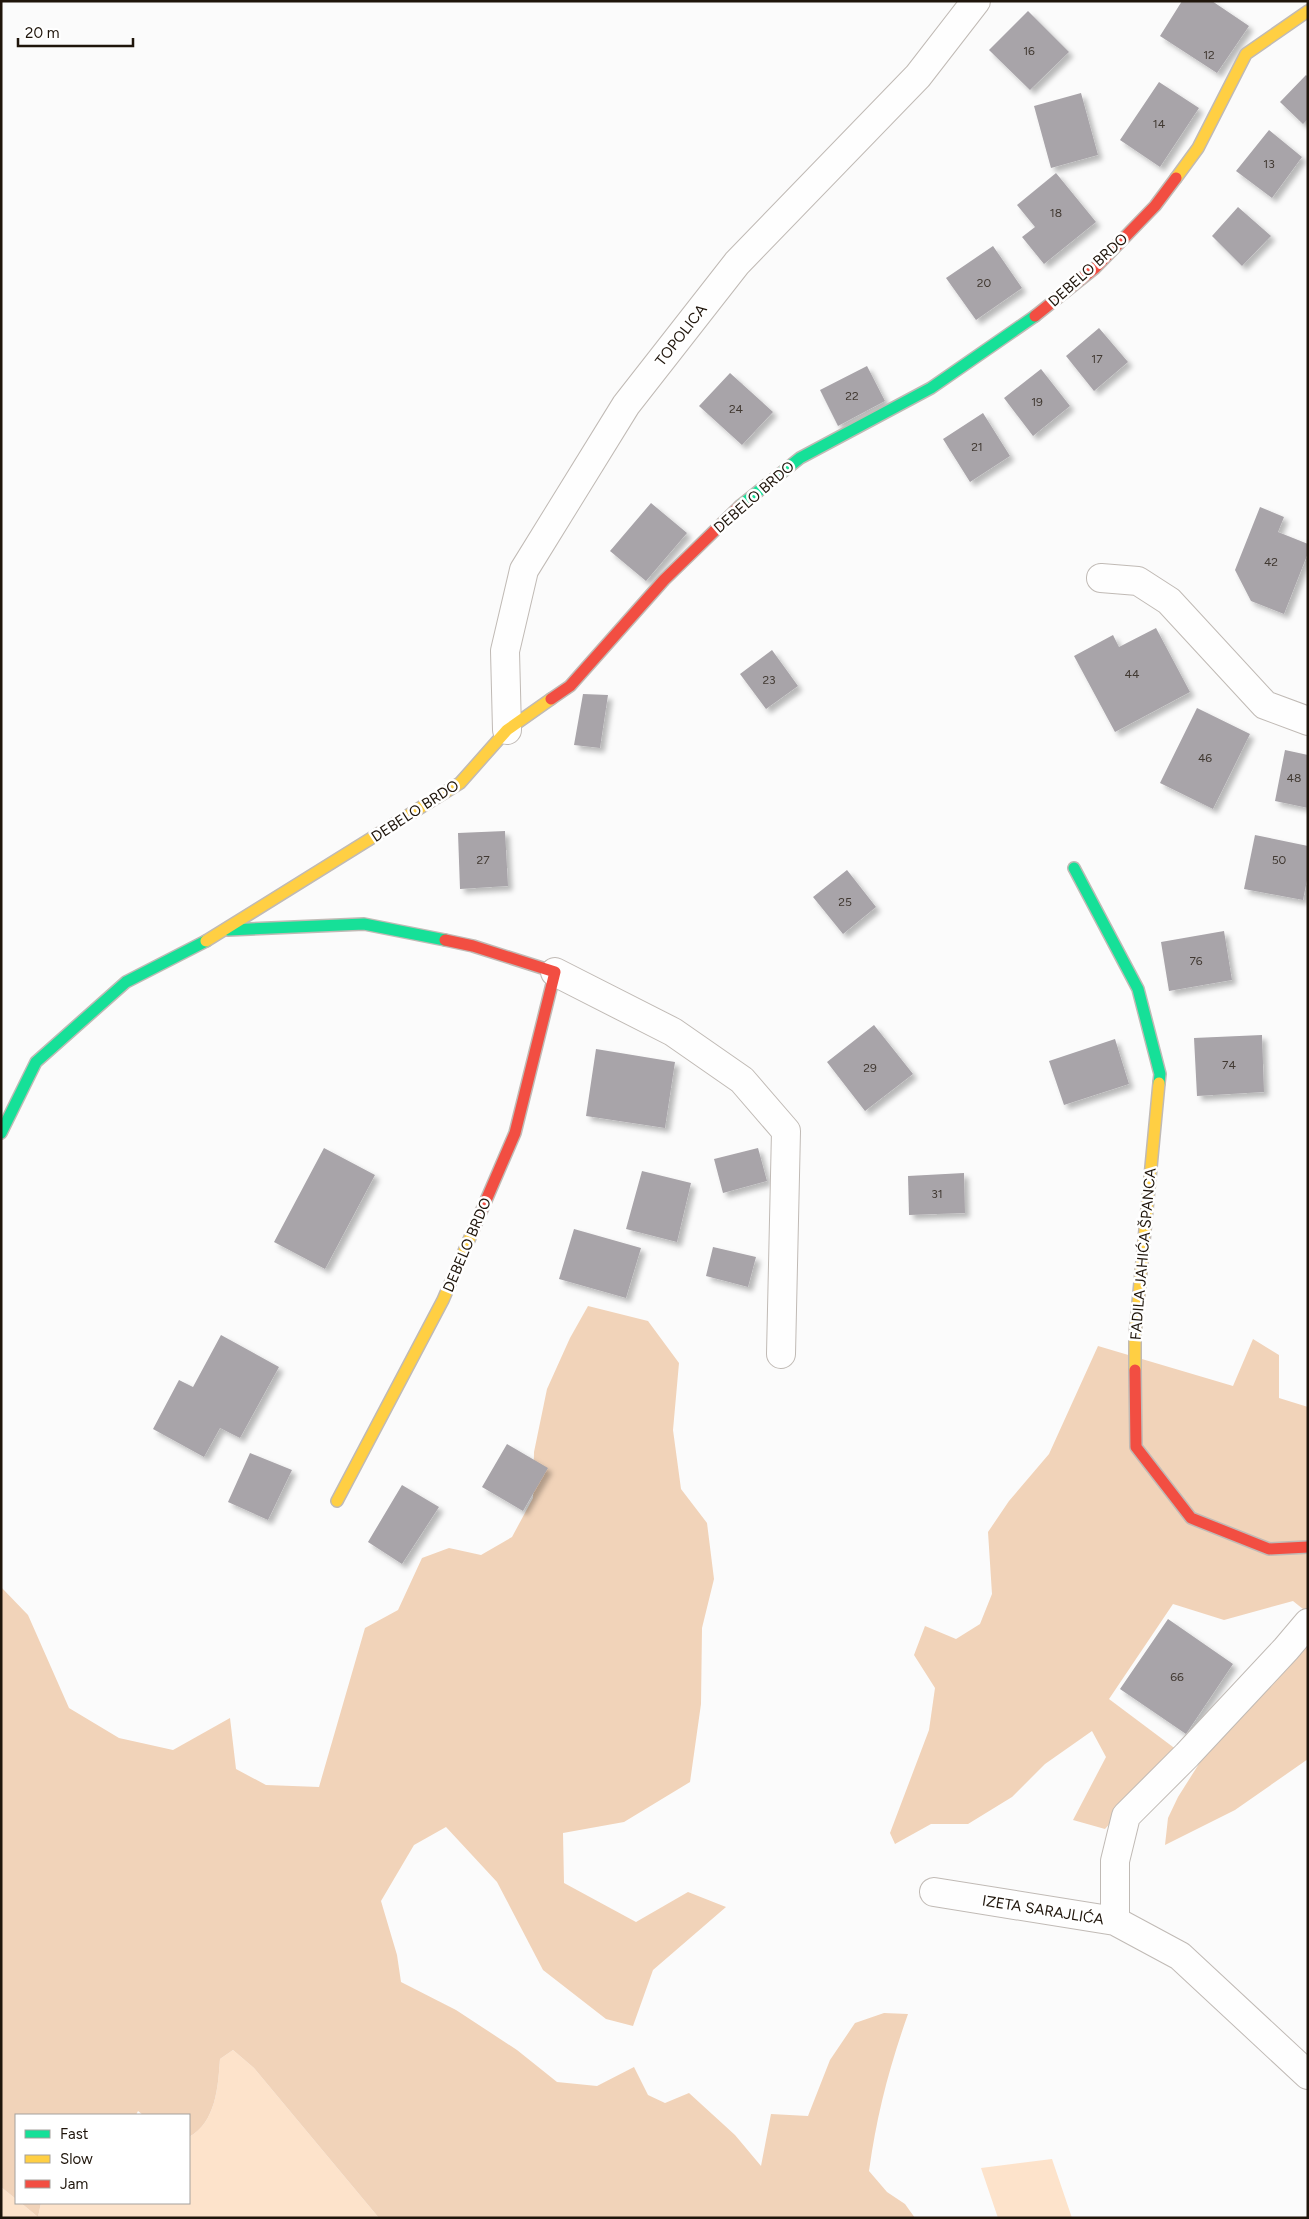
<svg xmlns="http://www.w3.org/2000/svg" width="1309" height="2219" font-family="Figtree,sans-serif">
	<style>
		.green { fill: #fde3cb }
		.forest { fill: #f1d3b9 }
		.building { fill: #a8a4a9; filter: url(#shadow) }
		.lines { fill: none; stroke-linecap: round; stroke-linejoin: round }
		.street-casing { stroke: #c0bab5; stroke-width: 30 }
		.fast-casing { stroke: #c0bab5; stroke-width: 14 }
		.slow-casing { stroke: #c0bab5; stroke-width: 14 }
		.jam-casing { stroke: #c0bab5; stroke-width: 14 }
		.street { stroke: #fefefe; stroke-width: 28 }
		.fast { stroke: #16e098; stroke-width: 11 }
		.slow { stroke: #ffcf43; stroke-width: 11 }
		.jam { stroke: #f24e42; stroke-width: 11 }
		.labels { text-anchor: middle; stroke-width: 5; stroke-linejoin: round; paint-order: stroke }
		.number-label { font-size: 12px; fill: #413932 }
		.street-label { font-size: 15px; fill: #1f150b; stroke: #fff }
	</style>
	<defs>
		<filter id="shadow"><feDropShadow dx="4.5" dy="4.5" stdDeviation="2.5" flood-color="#0004"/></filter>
	</defs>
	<rect width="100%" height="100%" fill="#fbfbfb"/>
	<path class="green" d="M233,2050L254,2068L379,2218H1V2187L16,2199V2203H21L38,2217L41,2203H189V2137C216,2122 218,2087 220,2059Z
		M1052,2159L1072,2218H998L981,2168Z"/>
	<path class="forest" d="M588,1306L648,1321L679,1363L673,1430L681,1489L707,1523L714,1579L702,1628L701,1704L690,1782L624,1822L563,1833L564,1883L636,1922L688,1892L726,1907L653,1970L633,2026L606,2019L543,1970L497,1882L446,1827L414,1845L381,1901L397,1955L401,1982L456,2010L517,2050L557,2082L597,2086L634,2067L648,2095L665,2103L689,2093L735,2135L761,2166L771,2114L808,2116L830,2060L855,2023L884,2013L908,2014C889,2068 877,2114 869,2171L887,2192L905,2204L915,2218H379L254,2068L233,2050L220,2059C218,2087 216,2122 189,2137V2115H143L138,2111L136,2115H16V2199L1,2187V1587L28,1615L69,1708L119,1738L173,1750L230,1718L236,1769L266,1785L319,1787L365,1628L398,1610L422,1558L449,1548L481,1555L512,1537L533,1498L534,1452L547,1389L570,1338Z
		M1253,1339L1279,1355V1398L1308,1407V1613L1293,1601L1224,1620L1173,1604L1109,1699L1177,1750L1105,1829L1073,1820L1106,1757L1092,1731L1045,1764L1012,1797L968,1824H931L895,1844L890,1833L929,1730L935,1688L914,1655L925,1626L956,1639L980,1624L992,1594L988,1532L1009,1501L1049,1454L1098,1346L1233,1386Z
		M1308,1640V1759L1235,1810L1165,1845L1168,1818L1178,1797L1221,1729Z
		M21,2203H41L38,2217Z"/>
	<path class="building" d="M1182,1H1212L1249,26L1217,73L1160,36Z
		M1028,11L1069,52L1030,90L989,50Z
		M1306,75L1308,77V119L1303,124L1280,102Z
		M1159,82L1199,108L1160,167L1120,140Z
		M1081,93L1098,155L1051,168L1034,106Z
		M1269,130L1302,157L1272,198L1236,171Z
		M1056,173L1096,222L1044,264L1022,237L1035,227L1017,205Z
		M1238,207L1271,236L1242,266L1212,236Z
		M993,246L1022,288L976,320L946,278Z
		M1099,328L1128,362L1094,391L1066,356Z
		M867,366L885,401L838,426L820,390Z
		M1041,369L1070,406L1033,436L1004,398Z
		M730,373L773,412L742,445L699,406Z
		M983,413L1010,456L970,482L943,439Z
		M651,503L687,533L646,581L610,551Z
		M1260,507L1284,517L1278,532L1308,544V553L1284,614L1251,601L1235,570Z
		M1156,628L1190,692L1115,732L1074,656L1113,635L1119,647Z
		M772,650L798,686L766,709L740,674Z
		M583,694L608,695L600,748L574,745Z
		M1197,708L1250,734L1213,809L1160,783Z
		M1285,750L1308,755V808L1275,801Z
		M505,831L508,886L460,889L458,833Z
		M1255,835L1308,846V875L1303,900L1244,889Z
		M847,870L876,907L843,934L813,897Z
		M1224,931L1232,980L1169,991L1161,942Z
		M874,1025L913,1074L865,1111L827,1062Z
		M1262,1035L1264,1092L1197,1096L1194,1038Z
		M1115,1039L1129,1084L1064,1105L1049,1061Z
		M596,1049L675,1062L665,1128L586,1116Z
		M324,1148L375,1175L325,1269L274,1242Z
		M758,1148L767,1181L723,1193L714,1159Z
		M642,1171L691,1183L677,1242L626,1229Z
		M964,1173L965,1213L909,1215L908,1176Z
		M574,1229L641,1248L626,1298L559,1279Z
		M713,1247L756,1257L748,1287L706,1276Z
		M221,1335L279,1367L240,1438L220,1428L204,1457L153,1429L179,1380L193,1387Z
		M507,1444L548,1468L523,1511L482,1487Z
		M250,1453L292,1470L268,1520L228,1502Z
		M402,1485L439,1507L402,1564L368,1542Z
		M1168,1619L1233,1664L1186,1734L1120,1689Z"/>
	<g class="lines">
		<g class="street-casing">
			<path id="street" d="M1101,578L1138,581L1169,601L1265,705L1308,721
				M507,730L505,651L524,570L626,405L737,263L918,76L976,1
				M555,972L673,1032L742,1080L786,1131L781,1354
				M934,1892L1115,1921L1180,1956L1308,2075
				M1115,1921V1861L1126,1816L1187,1755L1286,1649L1308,1623"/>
		</g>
		<g class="fast-casing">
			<path id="fast" d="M740,506L800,458L931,388L1035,316
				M1074,868L1138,989L1160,1074L1159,1083
				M228,930L364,924L445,940
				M1,1133L36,1062L126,982L206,941"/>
		</g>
		<g class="slow-casing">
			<path id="slow" d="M1176,178L1198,148L1246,54L1308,11
				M206,941L460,783L507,730L551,699
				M1135,1370V1335L1159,1083
				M337,1501L443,1300L475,1226"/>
		</g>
		<g class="jam-casing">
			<path id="jam" d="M1035,316L1095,268L1155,206L1176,178
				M551,699L570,686L664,580L740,506
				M445,940L473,946L555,972L515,1133L475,1226
				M1135,1370L1136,1447L1191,1518L1269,1549L1308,1547"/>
		</g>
		<use href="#street" class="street"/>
		<use href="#fast" class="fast"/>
		<use href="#slow" class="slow"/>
		<use href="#jam" class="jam"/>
	</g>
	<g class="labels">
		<g class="number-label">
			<text x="1029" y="55">16</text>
			<text x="1209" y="59">12</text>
			<text x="1159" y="128">14</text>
			<text x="1269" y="168">13</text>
			<text x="1056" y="217">18</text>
			<text x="984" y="287">20</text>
			<text x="1097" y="363">17</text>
			<text x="852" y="400">22</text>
			<text x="1037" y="406">19</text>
			<text x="736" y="413">24</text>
			<text x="977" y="451">21</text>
			<text x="1271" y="566">42</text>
			<text x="1132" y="678">44</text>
			<text x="769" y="684">23</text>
			<text x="1205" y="762">46</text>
			<text x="1294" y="782">48</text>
			<text x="483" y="864">27</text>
			<text x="1279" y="864">50</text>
			<text x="845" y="906">25</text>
			<text x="1196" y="965">76</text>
			<text x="1229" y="1069">74</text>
			<text x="870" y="1072">29</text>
			<text x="937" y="1198">31</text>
			<text x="1177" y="1681">66</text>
		</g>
		<g class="street-label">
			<text transform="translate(1088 270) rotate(-42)" y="5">DEBELO BRDO</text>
			<text transform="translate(681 335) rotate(-52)" y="5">TOPOLICA</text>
			<text transform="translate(754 497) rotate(-41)" y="5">DEBELO BRDO</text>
			<text transform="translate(415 811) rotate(-33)" y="5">DEBELO BRDO</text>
			<text transform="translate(467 1245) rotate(-67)" y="5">DEBELO BRDO</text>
			<text transform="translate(1143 1254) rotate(-85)" y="5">FADILA JAHIĆA ŠPANCA</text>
			<text transform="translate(1043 1910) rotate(9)" y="5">IZETA SARAJLIĆA</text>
		</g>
	</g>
	<rect width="1309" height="2219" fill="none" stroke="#1f150b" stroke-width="5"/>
	<rect x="15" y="2114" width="175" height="90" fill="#ffffff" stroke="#a5a19d"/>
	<rect x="25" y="2130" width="25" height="8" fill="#16e098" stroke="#a5a19d"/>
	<text x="60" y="2139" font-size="15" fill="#1f150b">Fast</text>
	<rect x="25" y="2155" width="25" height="8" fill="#ffcf43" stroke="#a5a19d"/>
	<text x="60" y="2164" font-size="15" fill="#1f150b">Slow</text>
	<rect x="25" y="2180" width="25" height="8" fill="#f24e42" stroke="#a5a19d"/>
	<text x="60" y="2189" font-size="15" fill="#1f150b">Jam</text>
	<path d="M18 38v8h115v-8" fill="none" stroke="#1f150b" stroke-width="2.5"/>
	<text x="25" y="38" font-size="15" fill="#1f150b" stroke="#ffffff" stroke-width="4" paint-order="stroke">20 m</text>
</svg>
